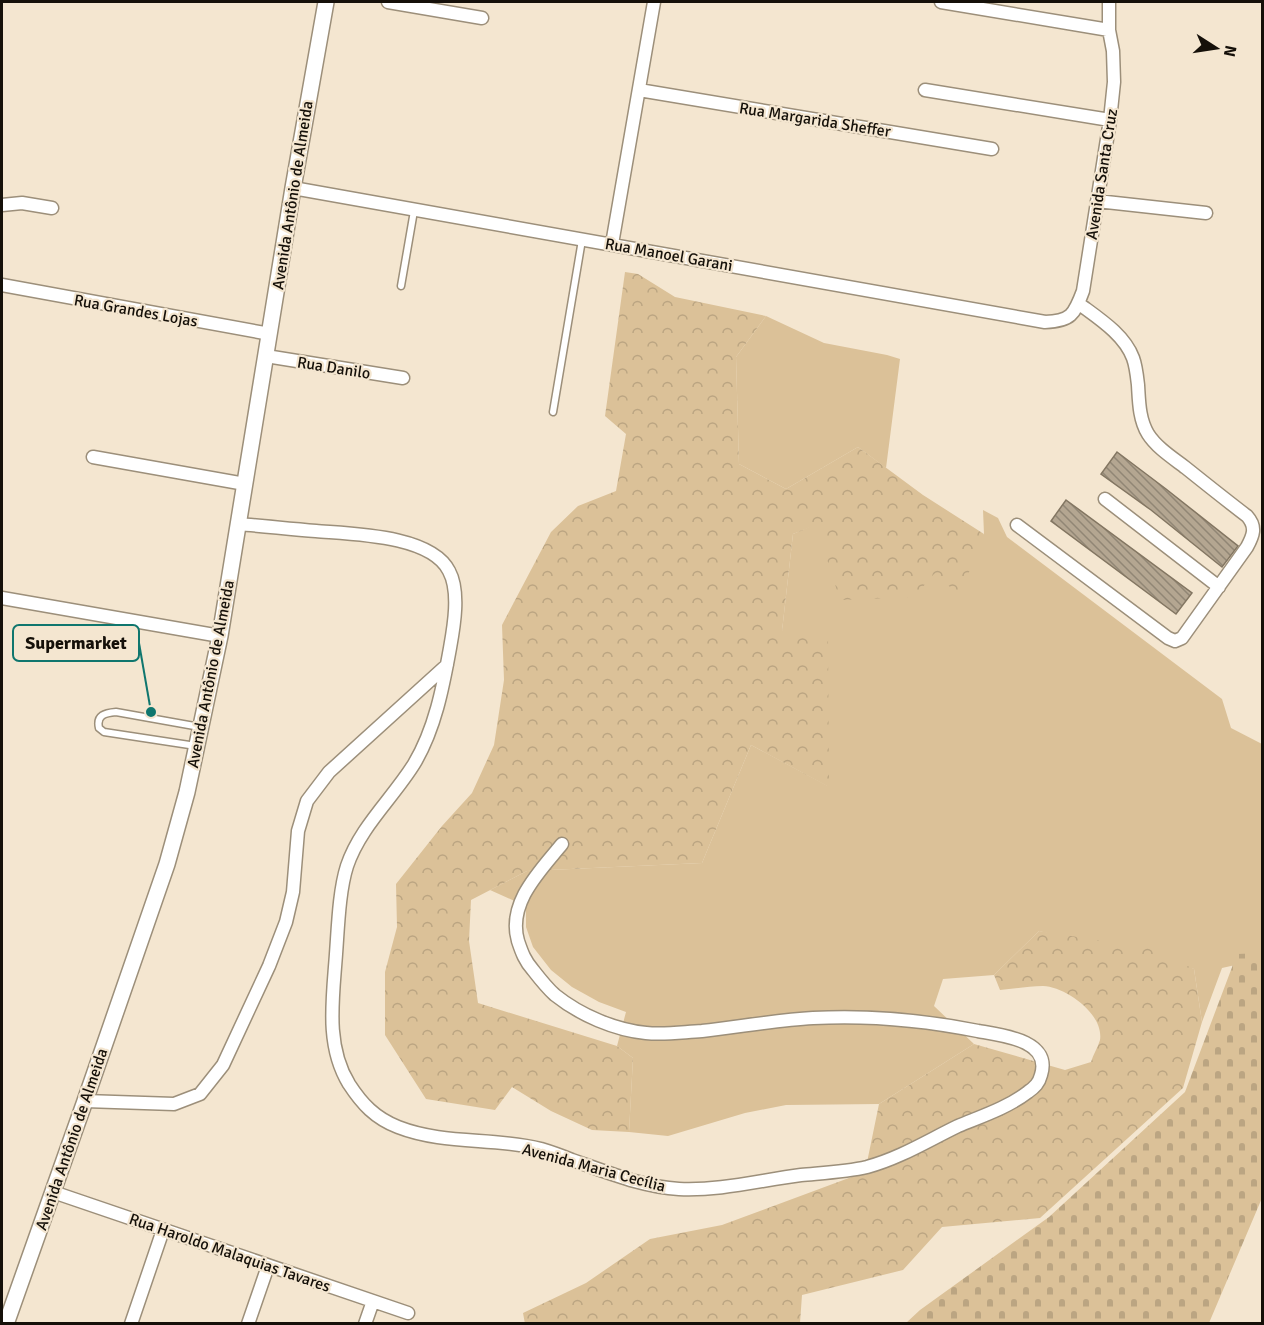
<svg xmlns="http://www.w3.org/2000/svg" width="1264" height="1325" font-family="Signika,sans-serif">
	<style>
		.grass { fill: #dbc198 }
		.forest { fill: url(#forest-crowns) }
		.cemetery { fill: url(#cemetery-stones) }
		.building { fill: url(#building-back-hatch); stroke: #837662; stroke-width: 1.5 }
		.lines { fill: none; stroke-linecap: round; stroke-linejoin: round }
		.service-casing { stroke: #9c8f7a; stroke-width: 9 }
		.minor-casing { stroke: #9c8f7a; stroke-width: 15 }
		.tertiary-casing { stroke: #9c8f7a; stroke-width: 18 }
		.service { stroke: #fff; stroke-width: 6 }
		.minor { stroke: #fff; stroke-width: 12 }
		.tertiary { stroke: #fff; stroke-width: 15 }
		.labels { text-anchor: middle; stroke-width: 4.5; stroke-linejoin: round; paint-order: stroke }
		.street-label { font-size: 16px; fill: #151009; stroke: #f4e6d0 }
		.leader { fill: none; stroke: #0f766e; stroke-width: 2 }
		.callout-dot { fill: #0f766e; stroke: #f4e6d0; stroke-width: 2 }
		.callout { fill: #f4e6d0; stroke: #0f766e; stroke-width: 2 }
		.callout-label { font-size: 18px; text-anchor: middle; font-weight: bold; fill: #151009 }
	</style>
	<defs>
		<pattern id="forest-crowns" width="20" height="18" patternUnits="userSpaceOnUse" patternTransform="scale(1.5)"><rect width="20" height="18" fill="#dbc198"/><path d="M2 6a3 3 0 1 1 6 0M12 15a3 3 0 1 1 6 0" fill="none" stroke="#bba582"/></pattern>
		<pattern id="cemetery-stones" width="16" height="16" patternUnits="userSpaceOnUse" patternTransform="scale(1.5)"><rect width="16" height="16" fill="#dbc198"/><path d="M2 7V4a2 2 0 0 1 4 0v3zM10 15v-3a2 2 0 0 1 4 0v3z" fill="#bba582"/></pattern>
		<pattern id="building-back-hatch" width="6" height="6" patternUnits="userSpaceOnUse" patternTransform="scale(1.5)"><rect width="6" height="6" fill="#b4a691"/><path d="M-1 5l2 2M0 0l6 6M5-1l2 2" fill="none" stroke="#918675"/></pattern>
	</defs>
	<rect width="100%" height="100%" fill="#f4e6d0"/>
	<path class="grass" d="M766,316L824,343L887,355L900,359L886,468L858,447L786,489L739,464L736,357Z
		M983,510L998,518L1007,537L1222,699L1231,728L1262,744V959L1222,968L1202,1022L1194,969L1039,931L994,975L943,979L934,1006L974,1044L879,1104L786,1105L745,1113L668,1136L629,1132L633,1058L617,1046L626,1012L599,1002L572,987L551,970L533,947L526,927V906L490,890L527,871L702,863L751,745L828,786L782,631L793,534L816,524L934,574L984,534Z"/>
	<path class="forest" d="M625,272L638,274L675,297L766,316L736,357L739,464L786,489L858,447L923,495L984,534L960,595L934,574L914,597L840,600L816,525L793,534L782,631L828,635L829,787L751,745L702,863L527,871L471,900L469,941L478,1003L617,1046L633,1058L629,1132L592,1130L551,1111L512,1087L495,1110L426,1099L385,1035V972L397,927L396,884L442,826L472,793L494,745L504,680L502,625L551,532L578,506L616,491L626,434L605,416Z
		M1039,931L1148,948L1194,969L1202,1022L1183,1088L1040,1218L942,1227L903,1270L802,1295L800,1323L525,1324L523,1313L586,1283L650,1239L722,1225L865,1172L879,1104L974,1044L1065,1070L1091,1062C1093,1055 1098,1047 1100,1040C1104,1014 1066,987 1043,986C1029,986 1014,989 1000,990L994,975Z"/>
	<path class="cemetery" d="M1262,953V1198L1209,1323H906L920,1310L1049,1217L1185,1092L1237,954Z"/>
	<path class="building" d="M1117,452L1166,489L1238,546L1222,567L1151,510L1101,474Z
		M1066,500L1192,593L1176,614L1051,521Z"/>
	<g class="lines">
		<g class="service-casing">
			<path id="service" d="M401,286L414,211
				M553,412L582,240
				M196,746L104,732L99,728C96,715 105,713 116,712L200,727"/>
		</g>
		<g class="minor-casing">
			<path id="minor" d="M388,2L482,18
				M941,2L1109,30
				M639,90L992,149
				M925,90L1110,120
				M293,188L1045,322C1071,321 1074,315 1083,291L1110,120L1114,82L1113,51L1109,30V2
				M1097,201L1206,213
				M2,205L22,203L52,208
				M612,244L654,2
				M2,285L270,334
				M266,356L403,378
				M93,457L245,484
				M1105,499L1219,587
				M238,524C264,526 290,529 316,531C352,534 431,535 449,571C460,591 454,626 450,648C443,687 435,729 414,764C393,798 360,827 347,866C339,891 338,928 336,954C333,998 325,1045 349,1084C362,1104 375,1118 398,1127C444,1145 494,1137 541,1149C551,1152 562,1156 572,1160C607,1172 642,1187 679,1189C720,1191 761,1180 801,1175C822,1173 846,1172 867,1167C900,1158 927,1141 958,1126C982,1116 1007,1108 1028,1092C1035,1087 1039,1083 1041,1075C1052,1040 1001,1035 978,1031C923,1020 869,1015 813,1018C776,1020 739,1027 702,1031C683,1032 665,1035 646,1033C615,1030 580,1015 555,995C547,988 540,979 533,970C525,961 522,953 518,941C507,903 540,871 562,844
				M1017,525L1168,638L1175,641L1182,638L1247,547C1253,536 1257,527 1247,516C1226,500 1206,484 1186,468C1173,458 1157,448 1148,434C1139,419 1139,401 1138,385C1137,376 1136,366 1133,358C1124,334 1098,318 1078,303
				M2,598L220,636
				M85,1101L174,1104L200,1094L223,1065L269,966L286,922L293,892L298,831L307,801L329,772L447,665
				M53,1192L408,1313
				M131,1324L163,1230
				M248,1324L268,1266
				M365,1324L373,1301"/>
		</g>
		<g class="tertiary-casing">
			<path id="tertiary" d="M6,1324L85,1101L167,864L187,792L220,636L293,188L326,2"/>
		</g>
		<use href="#service" class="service"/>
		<use href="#minor" class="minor"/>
		<use href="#tertiary" class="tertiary"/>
	</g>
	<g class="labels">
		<g class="street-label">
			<text transform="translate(815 119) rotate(9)" y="6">Rua Margarida Sheffer</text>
			<text transform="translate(1101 174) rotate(-81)" y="6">Avenida Santa Cruz</text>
			<text transform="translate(292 195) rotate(-81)" y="6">Avenida Antônio de Almeida</text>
			<text transform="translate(669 254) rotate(10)" y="6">Rua Manoel Garani</text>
			<text transform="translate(136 310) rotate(10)" y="6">Rua Grandes Lojas</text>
			<text transform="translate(334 367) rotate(9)" y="6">Rua Danilo</text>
			<text transform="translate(210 674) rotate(-79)" y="6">Avenida Antônio de Almeida</text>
			<text transform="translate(71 1139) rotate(-71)" y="6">Avenida Antônio de Almeida</text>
			<text transform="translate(594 1167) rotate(15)" y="6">Avenida Maria Cecília</text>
			<text transform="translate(230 1252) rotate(19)" y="6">Rua Haroldo Malaquias Tavares</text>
		</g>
	</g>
	<path class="leader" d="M151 712L139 643"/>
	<circle class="callout-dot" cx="151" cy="712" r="6"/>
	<rect class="callout" x="13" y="625" width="126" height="36" rx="6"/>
	<g class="callout-label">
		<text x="76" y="649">Supermarket</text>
	</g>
	<rect width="1264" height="1325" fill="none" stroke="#151009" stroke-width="6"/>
	<g transform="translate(1216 48) rotate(102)" stroke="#f4e6d0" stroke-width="4.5" paint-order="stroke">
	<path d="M0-4.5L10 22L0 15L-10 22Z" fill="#151009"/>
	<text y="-9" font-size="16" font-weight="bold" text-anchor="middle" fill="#151009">N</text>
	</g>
</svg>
